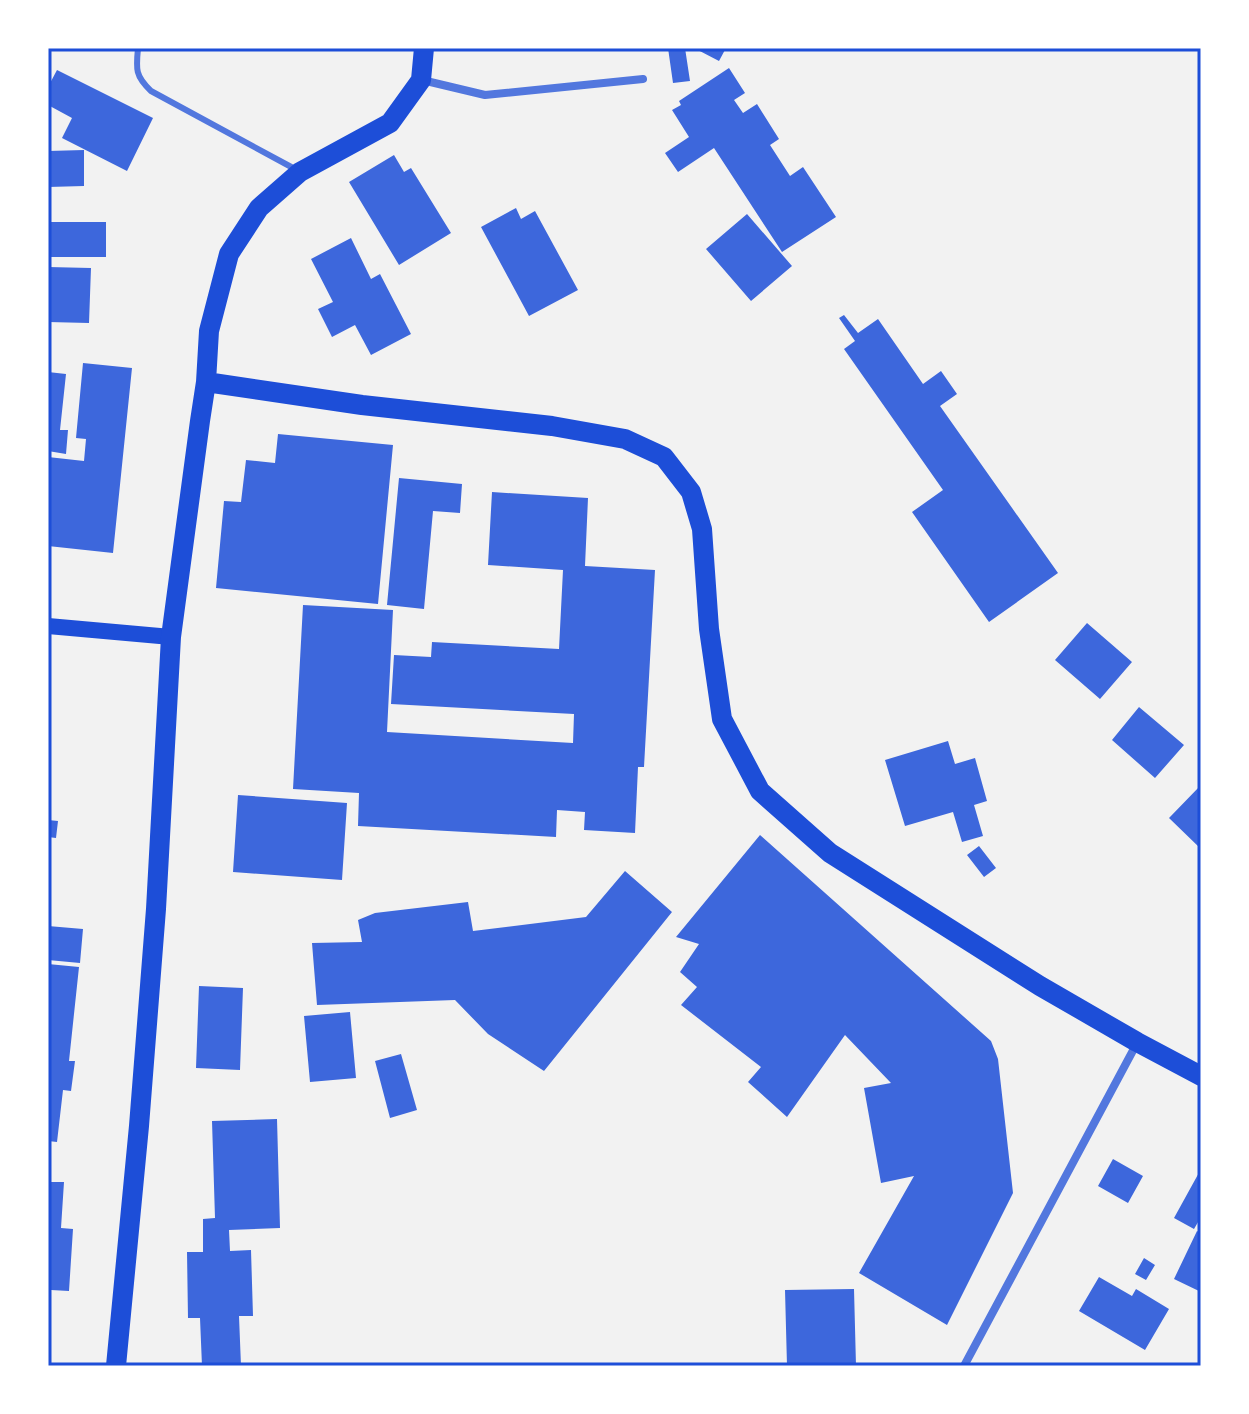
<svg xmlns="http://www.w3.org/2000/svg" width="1249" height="1414" font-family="'PT Sans',sans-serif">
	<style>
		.building { fill: #3d67dc }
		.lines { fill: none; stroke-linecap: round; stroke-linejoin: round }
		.service { stroke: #5277de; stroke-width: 6 }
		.minor { stroke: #5277de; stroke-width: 8 }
		.secondary { stroke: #1d4ed8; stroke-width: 16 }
		.primary { stroke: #1d4ed8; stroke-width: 20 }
		.neatline { fill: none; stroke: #1d4ed8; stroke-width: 3 }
	</style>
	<rect width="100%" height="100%" fill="#f2f2f2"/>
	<path class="building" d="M668,48H685L690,81L673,83Z
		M694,48H726L719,61Z
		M729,68L745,93L734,100L743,113L757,104L779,139L770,145L790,176L803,167L836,217L782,252L714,148L678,172L665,153L689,137L672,110L681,105L679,101Z
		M57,70L153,118L127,171L62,138L72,118L48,105V87Z
		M84,150V186L48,187V151Z
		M394,155L404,172L411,168L451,233L399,265L349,182Z
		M516,208L521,219L535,211L578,290L529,316L481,227Z
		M747,214L792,266L751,301L706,249Z
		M48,222H106V257H48Z
		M351,238L371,279L380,274L411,334L371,355L355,325L332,337L318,309L333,302L311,259Z
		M48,267L91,268L89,323L48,322Z
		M844,315L858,333L878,319L923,384L941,371L957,394L940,406L1058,573L989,622L912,512L943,490L844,349L855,341L839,318Z
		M83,363L132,368L113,553L48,546V457L84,461L86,439L76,438Z
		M48,372L66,374L60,430H68L66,454L48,451Z
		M278,434L393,445L378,604L216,588L224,501L241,502L246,460L275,463Z
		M399,478L462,484L460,513L433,511L424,609L387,605Z
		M492,492L588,498L585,566L655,570L644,767H638L635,833L584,830L585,812L557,810L556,837L358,826L359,793L293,789L303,605L393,610L387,732L573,743L574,714L391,704L394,655L431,657L432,642L559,649L563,570L488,565Z
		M1087,623L1132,662L1100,699L1055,660Z
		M1139,707L1184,745L1155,778L1112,740Z
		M948,741L955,764L975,758L987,801L974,805L983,836L962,842L953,812L905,826L885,760Z
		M1201,785V849L1169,818Z
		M238,795L347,803L342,880L233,872Z
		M48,820L58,821L56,838L48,837Z
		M760,835L991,1041L998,1059L1013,1193L947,1325L859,1273L914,1176L881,1183L864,1088L891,1083L845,1035L787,1117L748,1082L761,1067L681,1005L697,987L680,972L699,944L676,937Z
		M979,846L996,868L984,877L967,855Z
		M625,871L672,912L544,1071L488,1034L455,1000L317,1005L312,943L362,942L358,920L375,913L468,902L473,931L586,917Z
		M48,926L83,929L80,963L48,960Z
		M48,964L79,967L69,1061H75L71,1091L63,1090L57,1142L48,1141Z
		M199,986L243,988L240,1070L196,1068Z
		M350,1012L356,1078L310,1082L304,1016Z
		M401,1054L417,1110L390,1118L375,1061Z
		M277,1119L280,1228L229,1230L230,1251L251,1250L253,1316H239L241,1366H202L200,1318H188L187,1252H203V1219L215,1218L212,1121Z
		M1113,1159L1143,1176L1128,1203L1098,1186Z
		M1201,1169V1217L1194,1229L1174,1218Z
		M48,1182H64L61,1228L73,1229L69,1291L51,1290L50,1304H48Z
		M1197,1231L1201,1233V1292L1174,1279Z
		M1144,1258L1155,1265L1146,1280L1135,1274Z
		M1099,1277L1132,1296L1136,1289L1169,1309L1145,1350L1079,1311Z
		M854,1289L856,1366H787L785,1290Z"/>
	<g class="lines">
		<path class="service" d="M138,48C136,69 135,76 151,91L295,169"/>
		<path class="minor" d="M422,80L485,95L643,79
			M964,1366L1137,1043"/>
		<path class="secondary" d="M48,626L171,637"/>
		<path class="primary" d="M206,382L362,405L552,426L625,439L664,457L691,492L702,529L709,629L722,719L760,791L830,853L1040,986L1137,1042L1201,1076
			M116,1366L139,1126L156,909L171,637L200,421L206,382L209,331L229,254L259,208L300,172L390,123L421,80L424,48"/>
	</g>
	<rect width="1249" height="1414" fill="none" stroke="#ffffff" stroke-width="100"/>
	<rect x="50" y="50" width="1149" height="1314" class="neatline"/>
</svg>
